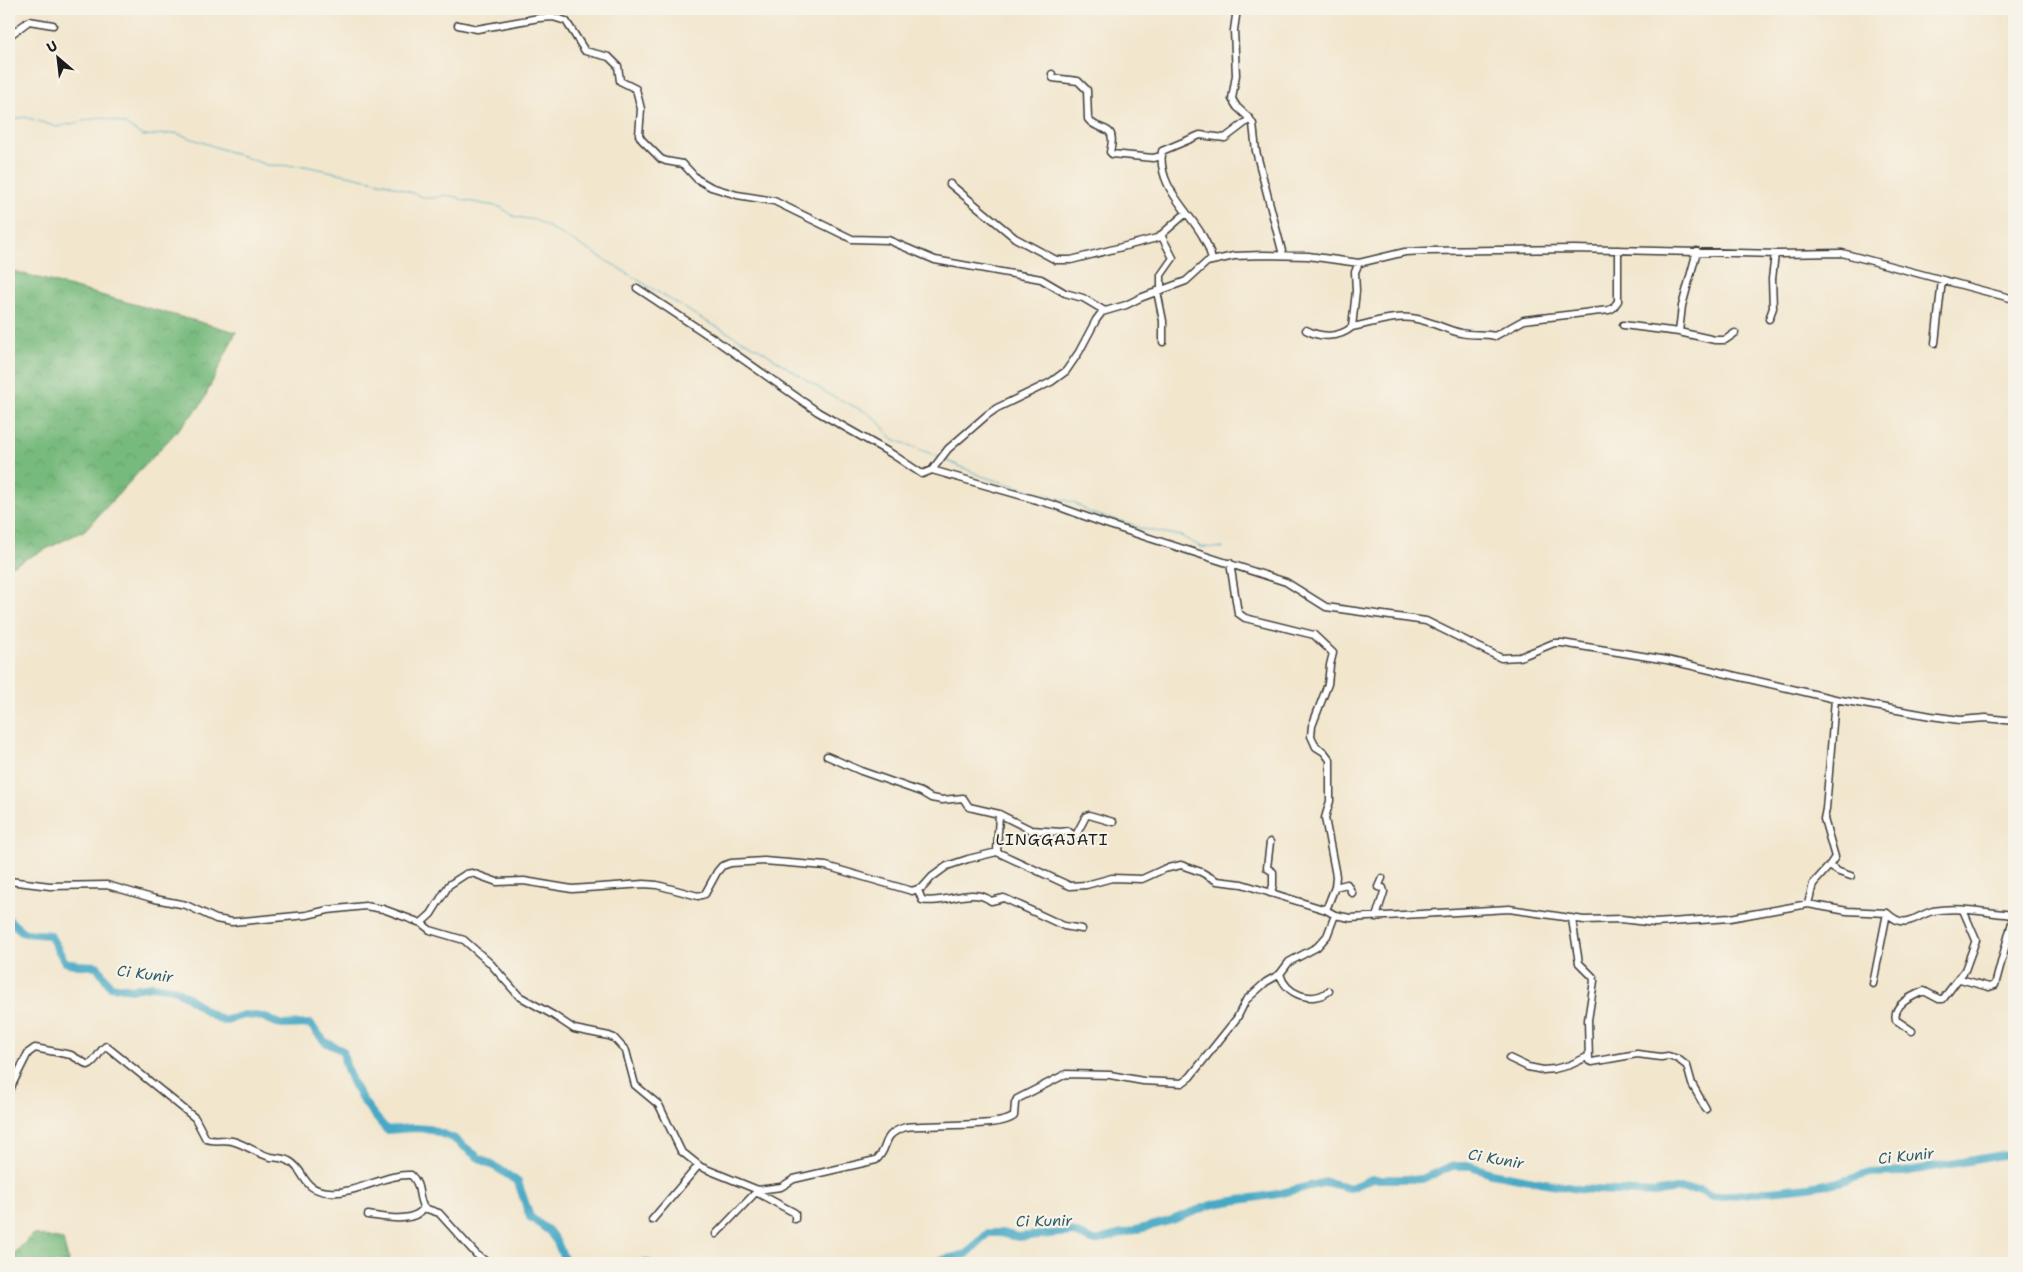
<svg xmlns="http://www.w3.org/2000/svg" width="2023" height="1272" font-family="'Shantell Sans',sans-serif">
	<style>
		.forest { fill: url(#forest-crowns); stroke: #4a6b4c }
		.lines { fill: none; stroke-linecap: round; stroke-linejoin: round }
		.stream { stroke: #46a9c5; stroke-width: 1 }
		.river { stroke: #46a9c5; stroke-width: 8 }
		.minor-casing { stroke: #3c3a37; stroke-width: 9 }
		.minor { stroke: #fff; stroke-width: 6 }
		.labels { text-anchor: middle; stroke-width: 4.5; stroke-linejoin: round; paint-order: stroke }
		.water-label { font-size: 15px; font-style: italic; fill: #2f5b68; stroke: #f7f3e8 }
		.quarter-label { font-size: 16px; letter-spacing: 1px; fill: #1c1c1c; stroke: #f7f3e8 }
	</style>
	<defs>
		<pattern id="forest-crowns" width="20" height="18" patternUnits="userSpaceOnUse" patternTransform="scale(1.25)"><rect width="20" height="18" fill="#77ba7d"/><path d="M2 6a3 3 0 1 1 6 0M12 15a3 3 0 1 1 6 0" fill="none" stroke="#669f6b"/></pattern>
	</defs>
	<rect width="100%" height="100%" fill="#f7f3e8"/>
	<filter id="ink" filterUnits="userSpaceOnUse"><feTurbulence type="fractalNoise" baseFrequency=".02" numOctaves="2"/><feDisplacementMap in="SourceGraphic" scale="10" xChannelSelector="R" yChannelSelector="G"/><feConvolveMatrix kernelMatrix="1 2 1 2 8 2 1 2 1" color-interpolation-filters="sRGB"/></filter>
	<filter id="wash" filterUnits="userSpaceOnUse"><feTurbulence type="fractalNoise" baseFrequency=".0096" numOctaves="4" result="noise"/><feDisplacementMap in="SourceGraphic" scale="20" xChannelSelector="R" yChannelSelector="G"/><feGaussianBlur stdDeviation="1.12" result="paint"/><feColorMatrix in="noise" values="0 0 0 0 0 0 0 0 0 0 0 0 0 0 0 0 0 1.4 0 .05"/><feComposite in="paint" operator="in"/></filter>
	<g filter="url(#wash)">
		<rect width="100%" height="100%" fill="#f2e6cd"/>
		<path class="forest" d="M9,270L236,332L201,405L85,530L9,567Z
			M33,1234L63,1240L69,1263H9V1259Z"/>
		<g class="lines">
			<path class="stream" d="M9,120L25,117L57,127L101,117L125,124L143,136L176,133L267,165L305,166L385,183L426,198H435L444,195L457,197L462,200L500,207L515,217L536,220L594,253L702,319L761,350L828,394L864,411L876,419L893,439L939,457
				M943,459L984,477L1075,503L1090,513L1131,524L1142,529L1181,536L1201,547L1223,548"/>
			<path class="river" d="M9,920L24,933L50,935L65,962L78,965L97,966L110,986L133,989L152,986L174,989L189,998L207,1012L223,1021L244,1015L263,1017L282,1025L310,1024L325,1042L343,1051C346,1081 367,1108 387,1130L413,1128L429,1129L453,1138L479,1158L499,1169L518,1182L530,1217L549,1231L557,1242L566,1263
				M639,1263H648
				M931,1263L967,1254L988,1233H1001L1018,1237L1072,1232L1095,1241L1169,1221L1214,1204L1278,1194L1326,1182L1350,1188L1372,1179H1422L1452,1166H1471L1491,1173L1578,1189L1654,1193L1677,1189L1701,1190L1713,1197L1808,1187L1840,1182L1870,1173L1904,1172L2014,1153"/>
		</g>
	</g>
	<g filter="url(#ink)">
		<g class="lines">
			<g class="minor-casing">
				<path id="minor" d="M1237,9L1234,30L1236,75L1232,99L1237,107L1250,119L1253,124L1256,151L1283,255
					M458,25L477,29L539,18L553,17L566,21L585,51L609,57L618,66L620,81L636,89L641,109L639,135L642,140L661,159L666,161L683,164L697,179L711,187L737,195L774,201L852,239L888,240L935,260L1041,279L1065,293L1083,298L1105,311
					M9,36L29,21L53,25
					M1052,74L1053,78L1078,81L1087,90L1088,119C1099,134 1118,121 1110,152L1112,154L1153,158L1162,156
					M950,184L1015,238L1056,260H1071L1161,237
					M1212,261C1206,220 1156,196 1162,151L1200,135L1225,138L1250,119
					M637,288L714,339L818,412L892,454L922,474L932,470L948,449L987,415L997,408L1051,382L1066,371L1079,352L1096,320L1102,312L1126,305L1140,298L1186,281L1207,262L1234,256L1263,255L1308,256L1359,263L1405,252L1427,251L1574,249L1778,254L1842,253L2014,299
					M1161,290V275L1173,258L1161,235L1185,214
					M1157,291L1163,321V342
					M1769,319L1773,308L1772,279L1775,254
					M1623,325L1679,332L1715,340H1725L1735,333
					M1352,327C1373,323 1396,314 1417,319C1433,322 1446,330 1461,333C1473,336 1484,333 1495,336L1524,320L1609,310L1613,308L1618,301V250
					M1306,330C1321,338 1339,338 1352,327L1356,291L1355,272L1359,263
					M1679,332L1682,306L1697,251
					M1935,343L1942,280
					M932,470L1054,505L1106,524L1286,582L1326,607L1426,621L1501,658L1520,657L1554,643H1562L1667,660L1835,699L1931,716L1960,720L1986,718L2014,721
					M1230,563L1238,613L1245,618L1314,635L1333,653L1330,665L1328,684L1312,726L1311,736L1316,747L1324,752L1330,760V801L1325,818L1336,876L1335,887L1326,910
					M827,756L861,771L921,792L931,798L942,800L963,798L969,807L999,814L1031,830L1061,832L1068,831L1075,837L1086,816L1089,815L1113,822
					M1270,842L1267,868L1273,872V886L1270,893
					M997,852L999,814
					M1829,866L1839,872L1851,876
					M9,881L50,886L107,885L155,899L186,905L216,919L232,922L307,915L328,910L365,906L383,909L421,923L431,914L449,885L466,874L472,873L497,882L524,881L572,889L644,884L657,885L698,896L705,894L717,872L722,866L731,863L764,861L826,866L912,891L923,887L932,877L947,866L968,859L997,852L1070,886L1086,885L1112,878L1142,879L1164,869L1181,865L1201,872L1217,881L1242,884L1326,910L1335,915L1350,918L1509,909L1584,920L1621,919L1655,923L1730,918L1808,904L1847,911L1887,913C1906,931 1914,916 1933,911C1959,906 1988,913 2014,915
					M1335,887L1347,884L1352,893
					M918,890L922,900C944,905 972,886 991,901L1004,898L1064,926L1082,929
					M1808,904L1813,884L1829,866L1835,857L1824,819L1826,809L1835,699
					M1376,917L1384,892L1383,888L1378,887L1382,878
					M1572,919L1579,963L1593,977L1594,981L1588,1020L1589,1061L1592,1062L1637,1054L1661,1057L1668,1056L1678,1059L1687,1066L1692,1084L1706,1109
					M421,923L430,930L464,940L490,963L519,996L553,1015L574,1029L609,1036L614,1038L626,1051L635,1085L659,1105L681,1151L701,1167L758,1190L781,1187L794,1179L876,1160C891,1147 879,1135 906,1127C928,1124 1001,1128 1014,1116L1015,1103L1017,1099L1066,1074L1110,1075L1143,1081L1182,1083L1190,1077L1237,1018L1246,1000L1266,982L1280,974L1289,962L1317,947L1327,936L1335,915
					M1280,974C1286,995 1312,1004 1329,991
					M1960,979L1989,987L1995,985L2014,915
					M1873,984L1887,913
					M1912,1031L1896,1020C1892,1005 1912,996 1924,991L1939,999H1943L1965,970L1976,940L1963,910
					M1509,1058L1528,1067L1543,1070L1554,1069L1570,1065L1587,1057
					M9,1091L28,1053L35,1048L71,1055L88,1065C97,1062 98,1051 106,1046L195,1118L206,1139C215,1142 223,1139 232,1141C245,1144 257,1154 271,1157C277,1158 284,1158 289,1161C307,1171 300,1190 329,1192C355,1195 386,1173 411,1175C422,1185 417,1197 424,1208L439,1213L476,1254L488,1263
					M756,1192L795,1213V1219
					M368,1215C385,1217 412,1224 424,1208
					M652,1220L698,1166
					M716,1234L758,1190"/>
			</g>
			<use href="#minor" class="minor"/>
		</g>
	</g>
	<g class="labels">
		<g class="water-label">
			<text transform="translate(145 974) rotate(7)" y="5">Ci Kunir</text>
			<text transform="translate(1906 1156) rotate(-6)" y="5">Ci Kunir</text>
			<text transform="translate(1496 1159) rotate(10)" y="5">Ci Kunir</text>
			<text transform="translate(1044 1221) rotate(-1)" y="5">Ci Kunir</text>
		</g>
		<g class="quarter-label">
			<text x="1052" y="845">LINGGAJATI</text>
		</g>
	</g>
	<rect width="2023" height="1272" fill="none" stroke="#f7f3e8" stroke-width="30"/>
	<g transform="translate(58 58) rotate(332)" stroke="#f7f3e8" stroke-width="4" paint-order="stroke">
	<path d="M0-4L9 19L0 12L-9 19Z" fill="#1c1c1c"/>
	<text y="-8" font-size="14" font-weight="bold" text-anchor="middle" fill="#1c1c1c">U</text>
	</g>
</svg>
